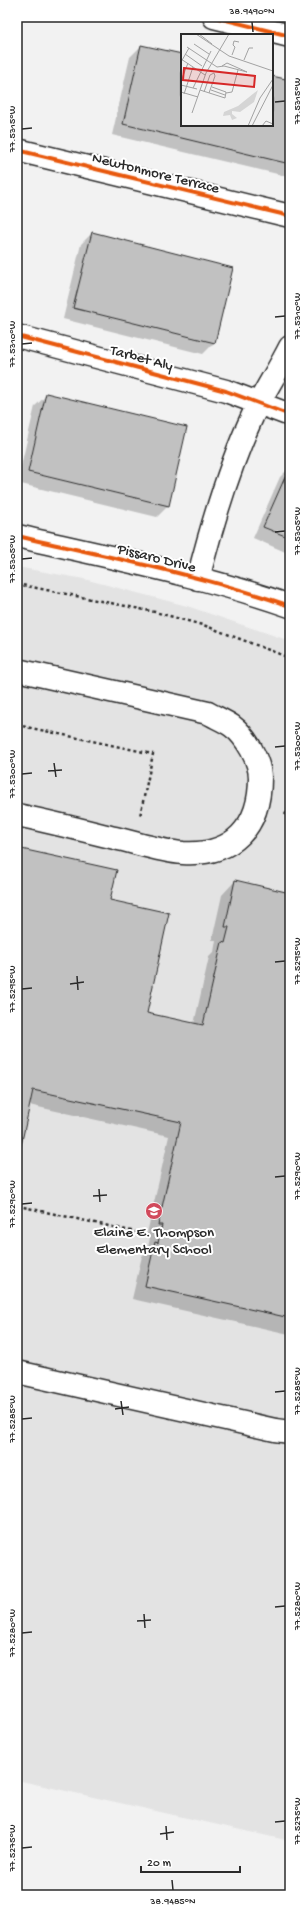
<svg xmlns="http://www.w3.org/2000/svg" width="307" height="1912" font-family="'Gochi Hand',sans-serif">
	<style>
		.built { fill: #e3e3e3 }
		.shadow { fill: #0003 }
		.building { fill: #c1c1c1; stroke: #2b2b2b }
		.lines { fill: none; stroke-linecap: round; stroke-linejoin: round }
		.minor-casing { stroke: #2b2b2b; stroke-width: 25 }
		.path { stroke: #2b2b2b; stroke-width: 2.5; stroke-dasharray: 3 3; stroke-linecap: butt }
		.minor { stroke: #fff; stroke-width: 22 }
		.cycleway-casing { stroke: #fff; stroke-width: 6 }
		.cycleway { stroke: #e8590c; stroke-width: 4 }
		.ticks { fill: none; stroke: #2b2b2b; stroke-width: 1.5 }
		.labels { text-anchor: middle; stroke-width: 4; stroke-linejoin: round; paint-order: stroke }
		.street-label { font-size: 15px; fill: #2b2b2b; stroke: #fff }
		.poi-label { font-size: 15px; fill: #2b2b2b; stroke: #fff }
		.inset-road { fill: none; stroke: #a2a2a2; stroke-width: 1 }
		.view { fill: #d62828; fill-opacity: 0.15; stroke: #d62828; stroke-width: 2 }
		.inset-edge { fill: none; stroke: #2b2b2b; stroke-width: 2 }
		.neatline { fill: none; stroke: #2b2b2b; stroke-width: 1.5 }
		.ticks-label { font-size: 10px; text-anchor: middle; fill: #2b2b2b }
	</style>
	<rect width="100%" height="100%" fill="#f2f2f2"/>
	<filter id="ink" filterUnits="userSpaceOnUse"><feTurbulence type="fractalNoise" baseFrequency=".025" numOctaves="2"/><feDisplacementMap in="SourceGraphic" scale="8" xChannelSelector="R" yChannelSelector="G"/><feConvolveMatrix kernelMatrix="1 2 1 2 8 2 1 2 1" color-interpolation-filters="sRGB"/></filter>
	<g filter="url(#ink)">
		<path class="built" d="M17,567L84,579L187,606L290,641V1841L17,1780Z"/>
		<path class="shadow" d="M141,46L182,55V125H272V77L290,81V177L112,135L130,57Z
			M92,233L232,269L214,343L203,354L63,319L81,244Z
			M47,395L168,506L157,517L17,483L35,406Z
			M290,467V554L253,538L280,477Z
			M17,849L109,901L145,1013L194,1024L209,957L214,952L216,940H212L222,895L235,881L290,894L289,1334L132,1299L142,1256L147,1252L150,1238H146L169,1136L29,1105L17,1159Z"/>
		<path class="building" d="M141,45L182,54V125H272V76L290,80V164L123,124Z
			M92,232L233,268L215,343L73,308Z
			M46,393L187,427L169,506L28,472Z
			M290,466V538L263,527Z
			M17,848L117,870L110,900L169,913L147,1013L203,1025L222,942L225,943L229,927H225L235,880L290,893V1318L145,1286L155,1242L158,1243L162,1225H158L181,1122L33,1090L17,1164Z"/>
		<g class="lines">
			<g class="minor-casing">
				<path id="minor" d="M214,17L290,36
					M17,150L290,216
					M17,336L226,391L290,415
					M17,536C108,557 201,575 290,606
					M198,579C212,524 228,469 252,417C263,393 278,371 290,347
					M17,670L208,713C215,717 225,721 232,726C246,736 260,761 260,778C260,827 233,856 183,853C160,851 137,843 115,838C82,830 50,822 17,815
					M17,1372L275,1430L290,1432"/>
			</g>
			<path class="path" d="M17,584L155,612L206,626L290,658
				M17,725L153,754L140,816
				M288,760L290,766
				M285,815L290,805
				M17,1213L19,1206L140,1233"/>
			<use href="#minor" class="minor"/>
			<g class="cycleway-casing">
				<path id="cycleway" d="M214,17L290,36
					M17,150L290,216
					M17,336L226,391L290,415
					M17,536C108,557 201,575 290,606"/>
			</g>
			<use href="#cycleway" class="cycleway"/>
		</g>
	</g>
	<path class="ticks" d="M252,22L253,32M275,102L285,101M22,129L32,128M275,317L285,316M22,344L32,343M275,532L285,531M22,559L32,558M275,747L285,746M54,763L56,777M48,771L62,770M22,774L32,773M275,962L285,961M77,976L78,990M70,984L84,982M22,989L32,988M275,1177L285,1176M99,1189L100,1202M93,1196L107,1195M22,1204L32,1203M275,1392L285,1391M121,1401L123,1415M115,1409L129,1407M22,1419L32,1418M275,1607L285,1606M144,1614L145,1628M137,1621L151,1620M22,1633L32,1632M275,1822L285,1821M166,1826L167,1840M160,1834L174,1832M22,1848L32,1847M172,1880L173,1890"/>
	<defs>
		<g id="school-disc" transform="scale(0.9)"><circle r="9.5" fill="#d1495b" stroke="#fff"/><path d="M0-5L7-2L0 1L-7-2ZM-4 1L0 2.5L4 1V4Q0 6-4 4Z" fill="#fff"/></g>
	</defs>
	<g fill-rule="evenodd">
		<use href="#school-disc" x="154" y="1211"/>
	</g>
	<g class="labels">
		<g class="street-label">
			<text transform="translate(156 172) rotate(14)" y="5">Newtonmore Terrace</text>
			<text transform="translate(142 357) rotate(15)" y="5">Tarbet Aly</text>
			<text transform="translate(157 557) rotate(14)" y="5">Pissaro Drive</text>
		</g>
		<g class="poi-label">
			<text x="154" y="1236">Elaine E. Thompson<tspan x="154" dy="17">Elementary School</tspan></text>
		</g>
	</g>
	<g transform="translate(181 34)">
		<rect width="92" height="92" fill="#f2f2f2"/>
		<path d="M77,56L73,68L59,78L51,77V80L56,84L51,86L49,81L42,82L43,78L57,72Z" fill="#d5d5d5"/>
		<path class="inset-road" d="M15,0L48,22L92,37M18,0L31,10M13,10L28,20M6,13L36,33L43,32L66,38L46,29L41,32M4,20L21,32M51,21L54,13L52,11L53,7L58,8M0,25L24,41M63,26L68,14H72M0,28L8,14M0,47L7,29M0,51L16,55M12,54L30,17M19,56L44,64L45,58L31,53M30,56L44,61M0,58L17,63M23,58L29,41L33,39L34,42L28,59M45,59L51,58L57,36M3,60L12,33M11,79L25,39L48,0M67,92L79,64L92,45M71,92L92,51M81,92L85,87L92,90"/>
		<path class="view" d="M3,34L74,42L73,53L2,46Z"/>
		<rect width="92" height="92" class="inset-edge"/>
	</g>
	<rect width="307" height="1912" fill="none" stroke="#fff" stroke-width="44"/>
	<path d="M141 1866v6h99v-6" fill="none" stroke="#2b2b2b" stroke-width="2"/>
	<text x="147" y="1866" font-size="12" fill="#2b2b2b" stroke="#ffffff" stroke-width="3" paint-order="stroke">20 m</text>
	<rect x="22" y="22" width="263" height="1868" class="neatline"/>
	<g class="ticks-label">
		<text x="252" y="14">38.9490°N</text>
		<text transform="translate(296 101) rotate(-90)" y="4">77.5315°W</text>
		<text transform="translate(11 129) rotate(-90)" y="4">77.5315°W</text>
		<text transform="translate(296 316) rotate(-90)" y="4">77.5310°W</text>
		<text transform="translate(11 344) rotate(-90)" y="4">77.5310°W</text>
		<text transform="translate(296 531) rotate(-90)" y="4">77.5305°W</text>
		<text transform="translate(11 559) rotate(-90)" y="4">77.5305°W</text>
		<text transform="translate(296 746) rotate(-90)" y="4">77.5300°W</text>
		<text transform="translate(11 774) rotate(-90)" y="4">77.5300°W</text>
		<text transform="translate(296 961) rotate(-90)" y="4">77.5295°W</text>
		<text transform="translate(11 989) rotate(-90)" y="4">77.5295°W</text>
		<text transform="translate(296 1176) rotate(-90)" y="4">77.5290°W</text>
		<text transform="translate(11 1204) rotate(-90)" y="4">77.5290°W</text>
		<text transform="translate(296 1391) rotate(-90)" y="4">77.5285°W</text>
		<text transform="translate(11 1419) rotate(-90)" y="4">77.5285°W</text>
		<text transform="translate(296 1606) rotate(-90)" y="4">77.5280°W</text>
		<text transform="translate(11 1633) rotate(-90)" y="4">77.5280°W</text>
		<text transform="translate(296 1821) rotate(-90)" y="4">77.5275°W</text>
		<text transform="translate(11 1848) rotate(-90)" y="4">77.5275°W</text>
		<text x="173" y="1904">38.9485°N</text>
	</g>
</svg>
